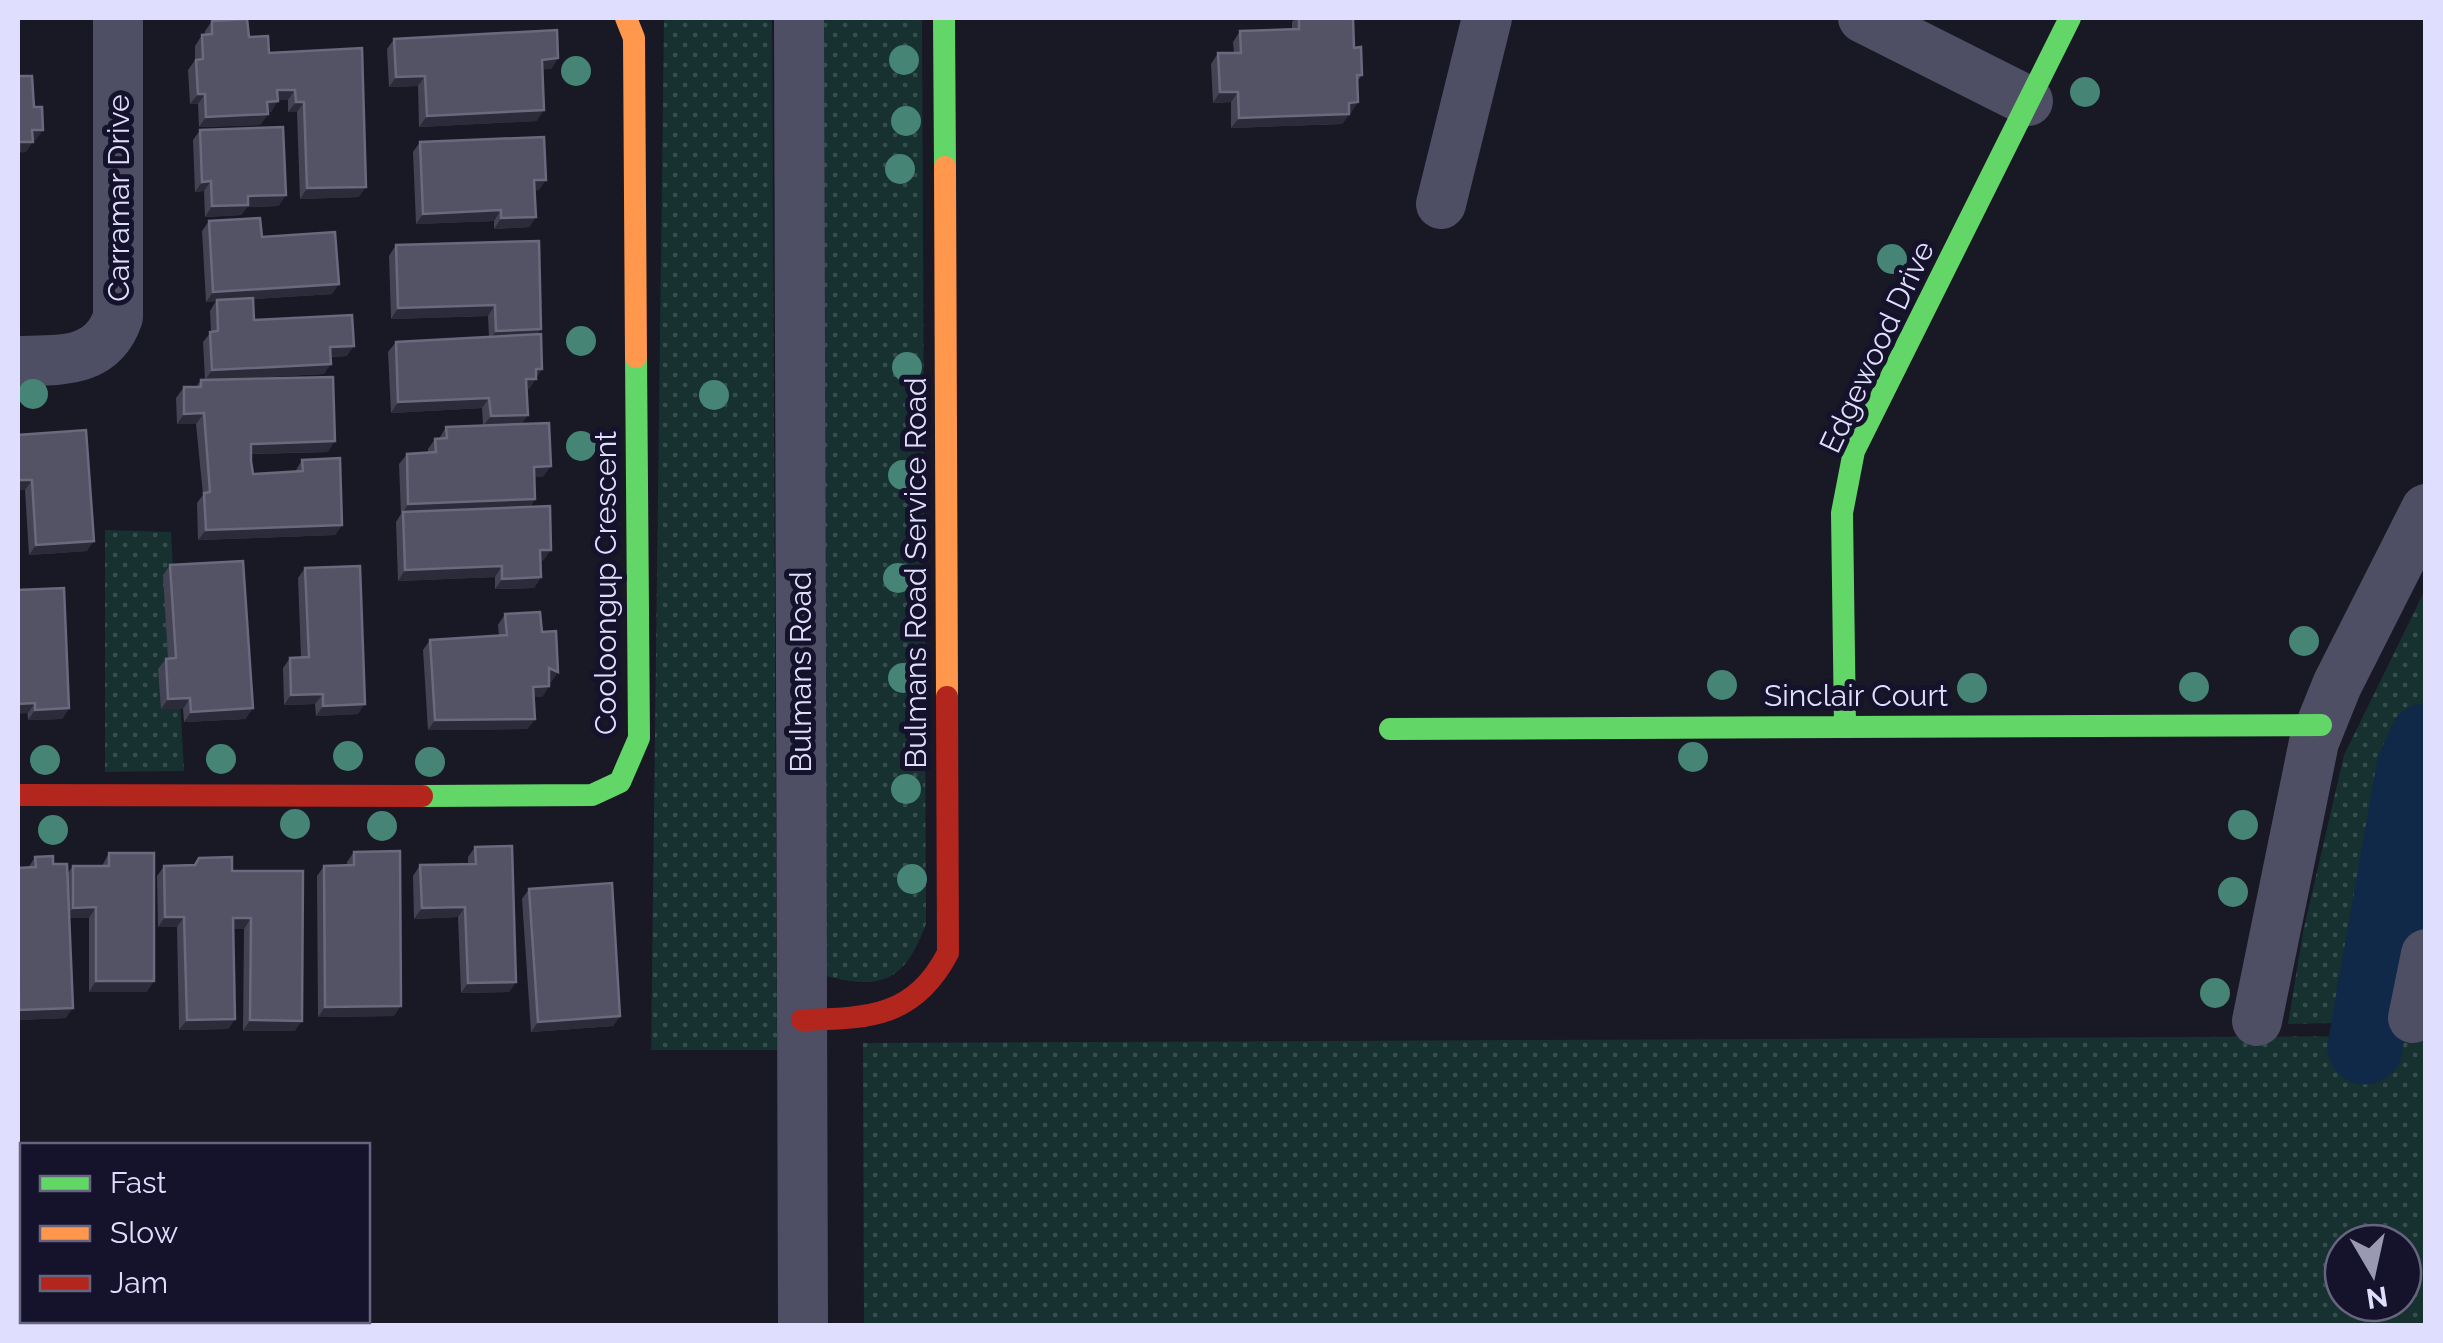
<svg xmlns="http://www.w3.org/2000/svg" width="2443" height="1343" font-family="Raleway,sans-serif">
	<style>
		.grass { fill: url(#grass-dots); fill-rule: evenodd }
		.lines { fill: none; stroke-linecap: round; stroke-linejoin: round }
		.river { stroke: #112948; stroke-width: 75 }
		.street { stroke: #4e4e65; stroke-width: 50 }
		.fast { stroke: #63d668; stroke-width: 22 }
		.slow { stroke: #ff974d; stroke-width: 22 }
		.jam { stroke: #b3261e; stroke-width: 22 }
		.tree { fill: #468475 }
		.wall { fill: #444353 }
		.shaded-wall { fill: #2c2b39 }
		.building { fill: #545365; stroke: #6a697d; stroke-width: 2.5 }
		.labels { text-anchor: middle; stroke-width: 10; stroke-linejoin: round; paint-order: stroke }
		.street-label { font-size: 30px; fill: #dfdefe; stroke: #15122b }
	</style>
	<defs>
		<pattern id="grass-dots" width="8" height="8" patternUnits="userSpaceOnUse" patternTransform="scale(2.5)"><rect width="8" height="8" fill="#16312f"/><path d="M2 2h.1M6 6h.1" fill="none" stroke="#374e4e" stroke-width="1.8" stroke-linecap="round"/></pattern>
	</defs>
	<rect width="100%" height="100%" fill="#191825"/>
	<path class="grass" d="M664,18H772L777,1050H651Z
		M822,18H922L926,924C905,980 884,991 826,976Z
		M105,530L171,532L184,771L105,772Z
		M2425,590V1021L2288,1024L2303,932L2344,755Z
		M2425,1036V1325H864L863,1043ZM2343,1243H2403V1303H2343Z"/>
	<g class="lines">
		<path class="river" d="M2365,1047L2414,768L2426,741"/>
		<path class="street" d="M799,18L803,1326
			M1863,18L2028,101
			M1441,204L1487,18
			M18,361C61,360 102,364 118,317V18
			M2413,1018L2426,954
			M2257,1021L2314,742L2337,685L2426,509"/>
		<path class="fast" d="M944,18L945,167
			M1845,726L1842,513L1854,451L2070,18
			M1390,729L2321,725
			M422,796L592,795L620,782L639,738L636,357"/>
		<path class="slow" d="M626,18L634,38L636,357
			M945,167L947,697"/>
		<path class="jam" d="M18,795L422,796
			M802,1020C869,1018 914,1018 948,953L947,697"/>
	</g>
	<g class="tree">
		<circle cx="904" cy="60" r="15"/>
		<circle cx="576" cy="71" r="15"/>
		<circle cx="2085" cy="92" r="15"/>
		<circle cx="906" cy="121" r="15"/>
		<circle cx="900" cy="169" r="15"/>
		<circle cx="1892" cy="259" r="15"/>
		<circle cx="581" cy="341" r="15"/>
		<circle cx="907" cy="367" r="15"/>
		<circle cx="33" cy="394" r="15"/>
		<circle cx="714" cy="395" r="15"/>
		<circle cx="581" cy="446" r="15"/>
		<circle cx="903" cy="475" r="15"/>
		<circle cx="898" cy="578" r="15"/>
		<circle cx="2304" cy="641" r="15"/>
		<circle cx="903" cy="678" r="15"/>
		<circle cx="1722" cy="685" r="15"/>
		<circle cx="2194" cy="687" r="15"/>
		<circle cx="1972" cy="688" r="15"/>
		<circle cx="348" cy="756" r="15"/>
		<circle cx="1693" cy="757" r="15"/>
		<circle cx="221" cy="759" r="15"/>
		<circle cx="45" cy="760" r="15"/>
		<circle cx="430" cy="762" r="15"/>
		<circle cx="906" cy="789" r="15"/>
		<circle cx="295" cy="824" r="15"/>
		<circle cx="2243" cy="825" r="15"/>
		<circle cx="382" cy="826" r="15"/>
		<circle cx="53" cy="830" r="15"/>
		<circle cx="912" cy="879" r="15"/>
		<circle cx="2233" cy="892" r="15"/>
		<circle cx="2215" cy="993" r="15"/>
	</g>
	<path class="wall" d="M1295,18H1353L1354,48L1362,75L1357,82L1358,102L1342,124L1231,128V102L1213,103L1211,64L1218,53H1234L1233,42L1240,31L1292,29V22Z
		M212,21L249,37L269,53L362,48L359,197L300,199L297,112H288V100H278L271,112H268V114L260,125L199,127L198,104H190L188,70L195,60V46L202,35H205V31Z
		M394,39L558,58L551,69H543L537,121L419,127L418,86L389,87L387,49Z
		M200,130L279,206L247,207L241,215L205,217L204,191L195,192L193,140Z
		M420,142L539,190H535L536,217L529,227L494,229V221L416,224L413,152Z
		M209,221L262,237L332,294L253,299L254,320L347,356L331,357L324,374L207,380L328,452L251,454L253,474L295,472L302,460L342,525L335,535L198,540L197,503L203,495L196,424H177L176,398L184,387H196L201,380H205L203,342L211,332L210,311L216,301L206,302L202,231Z
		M396,245L541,329L537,334L542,369L529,389H526L528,415L521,424L543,477H534L535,499L530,507L544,560L540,561L541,577L534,588L495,589V577L398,581L396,522L401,514L399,464L407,454L428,453V449L435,439H439L446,427L483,425L482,408L391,413L388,352L396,342L489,337L488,316L391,319L389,256Z
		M18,435L87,551L29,555L25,490Z
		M170,565L253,708L245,719L184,722L183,709H161L158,669L166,659H168L163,575Z
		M305,568L358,714L316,716L315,704L284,705L283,668L290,658L301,657L298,578Z
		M18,590L69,708L62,719L28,720Z
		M505,614L542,632L558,672L551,682H549V686L542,697H533L535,719L527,729L428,730L423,650L430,640L499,636L498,625Z
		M475,847L516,982L509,992L461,993L458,917L414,919L413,876L420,865L468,864V857Z
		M354,852L394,1016L318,1017L317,876L324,866L347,865V862Z
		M109,853L147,992H89V918H69L66,1018L18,1020V868H28L35,857L53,864L67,874L73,866H102Z
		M199,858L232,871L295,1031H243L244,929H233L235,1019L228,1029L179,1030L177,927H158L157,876L164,866L193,865Z
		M529,889L620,1016L613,1026L531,1032L522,899Z"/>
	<path class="shaded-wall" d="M558,58L551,69L535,70L542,60Z
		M425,76L418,86L389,87L396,77Z
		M277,90H295L288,100H270Z
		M1220,92H1238L1231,102L1213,103Z
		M198,94H205L198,104H190Z
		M278,101L271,112H260L267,102Z
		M296,102H304L297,112H288Z
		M1358,102L1351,113H1342L1349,103Z
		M544,110L537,121L419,127L427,116Z
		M268,114L260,125L199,127L206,117Z
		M1349,114L1342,124L1231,128L1239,118Z
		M32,130H43L36,140L25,141Z
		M19,142H33L26,152L18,153Z
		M534,180H546L539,190L527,191Z
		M211,181L204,191L195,192L202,182Z
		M366,187L359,197L300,199L307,188Z
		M286,195L279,206L247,207L241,215L205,217L212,206L248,196Z
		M501,210L494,221L416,224L423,214Z
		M536,217L529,227L494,229L501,218Z
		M339,284L332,294L206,302L213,292Z
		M495,305L488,316L391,319L398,308Z
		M541,329L534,340L489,341L496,331Z
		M354,346L347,356L323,357L330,347Z
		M331,364L324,374L205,380L212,370Z
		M536,369H542L529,389L519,390Z
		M489,398L482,408L391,413L398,402Z
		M204,413L196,424H177L184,414Z
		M528,415L520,425L483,426L491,416Z
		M335,441L328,452L244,454L251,444Z
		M551,466L543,477H526L534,467Z
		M18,480H32L25,490H18Z
		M535,499L528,510L403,512L408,504Z
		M342,525L335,535L198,540L206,530Z
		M94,541L87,551L29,555L36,545Z
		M540,550H551L544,560L533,561Z
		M502,566L495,577L398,581L405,570Z
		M541,577L534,588L495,589L502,579Z
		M549,668L558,672L551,682L541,678Z
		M549,686L542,697H526L533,687Z
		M323,694L315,704L284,705L291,695Z
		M190,698L183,709H161L168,699Z
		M35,703L28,713L18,714V704Z
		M365,704L358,714L316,716L323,706Z
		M69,708L62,719L28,720L35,710Z
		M253,708L245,719L184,722L191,712Z
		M535,719L527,729L428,730L435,720Z
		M96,907L89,918H65L73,908Z
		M465,907L458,917L414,919L422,908Z
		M165,917H184L177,927H158Z
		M233,918H251L244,929H226Z
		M96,981H154L147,992H89Z
		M516,982L509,992L461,993L468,983Z
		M401,1006L394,1016L318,1017L325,1007Z
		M73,1008L66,1018L18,1020V1012L19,1010Z
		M620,1016L613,1026L531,1032L538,1022Z
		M235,1019L228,1029L179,1030L187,1020Z
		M250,1020L302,1021L295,1031H243Z"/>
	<path class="building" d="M1299,18H1353L1354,48L1361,47L1362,75H1357L1358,102L1349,103V114L1239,118L1238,92H1220L1218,53H1241L1240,31L1299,29Z
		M247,19L249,37L268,36L269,53L362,48L366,187L307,188L304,102H296L295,90H277L278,101L267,102L268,114L206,117L205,94H198L196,60L203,59L202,35L212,34V21Z
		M557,30L558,58L542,60L544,110L427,116L425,76L396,77L394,39Z
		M18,76H32L34,107H42L43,130H32L33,142H19V150H18Z
		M283,127L286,195L248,196V205L212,206L211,181L202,182L200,130Z
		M544,137L546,180H534L536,217L501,218V210L423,214L420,142Z
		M260,218L262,237L335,232L339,284L213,292L209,221Z
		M539,241L541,329L496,331L495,305L398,308L396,245Z
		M253,298L254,320L352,315L354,346L330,347L331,364L212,370L210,332L218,331L217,300Z
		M541,334L542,369H536V379H526L528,415L491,416L489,398L398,402L396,342Z
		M333,377L335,441L251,444V461L253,474L303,471L302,460L340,458L342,525L206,530L204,493L210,492L204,413L184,414V387H201V380Z
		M549,423L551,466L534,467L535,499L408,504L407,454L436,452L435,439L447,438L446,427Z
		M86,430L94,541L36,545L32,480H18V435Z
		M550,506L551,550H540L541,577L502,579V566L405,570L403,512Z
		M243,561L253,708L191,712L190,698L168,699L166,659L176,658L170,565Z
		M360,566L365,704L323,706V694L291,695L290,658L309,657L305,568Z
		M64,588L69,708L35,710V703L18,704V590Z
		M540,612L542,632L556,631L558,672L549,668V686L533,687L535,719L435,720L430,640L507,635L505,614Z
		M512,846L516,982L468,983L465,907L422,908L420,865L476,864L475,847Z
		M400,851L401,1006L325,1007L324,866L354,865V852Z
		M109,853H154V981H96V907L73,908V866H109Z
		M53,856V864H67L73,1008L19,1010L18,868L36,867L35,857Z
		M232,857V871H303L302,1021L250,1020L251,918H233L235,1019L187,1020L184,917H165L164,866L195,865L199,858Z
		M612,883L620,1016L538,1022L529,889Z"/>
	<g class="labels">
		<g class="street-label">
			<text transform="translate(119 198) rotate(-90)" y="10">Carramar Drive</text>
			<text transform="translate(1877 347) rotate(-65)" y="10">Edgewood Drive</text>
			<text transform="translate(916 573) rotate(-90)" y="10">Bulmans Road Service Road</text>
			<text transform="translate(606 583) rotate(-90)" y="10">Cooloongup Crescent</text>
			<text transform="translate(801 672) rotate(-90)" y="10">Bulmans Road</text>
			<text x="1856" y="706">Sinclair Court</text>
		</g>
	</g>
	<rect width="2443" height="1343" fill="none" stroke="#dfdefe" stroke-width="40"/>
	<rect x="20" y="1143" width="350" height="180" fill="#15122b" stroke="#66647f" stroke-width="2.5"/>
	<rect x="40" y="1176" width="50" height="15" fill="#63d668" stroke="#66647f" stroke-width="2.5"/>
	<text x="110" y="1193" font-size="30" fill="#dfdefe">Fast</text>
	<rect x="40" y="1226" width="50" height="15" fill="#ff974d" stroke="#66647f" stroke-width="2.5"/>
	<text x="110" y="1243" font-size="30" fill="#dfdefe">Slow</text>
	<rect x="40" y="1276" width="50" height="15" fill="#b3261e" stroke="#66647f" stroke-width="2.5"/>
	<text x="110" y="1293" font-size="30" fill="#dfdefe">Jam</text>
	<g transform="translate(2373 1273) rotate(171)"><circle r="48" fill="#15122b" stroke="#66647f" stroke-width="2.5"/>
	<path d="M0-8L18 38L0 25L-18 38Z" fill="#9a99b2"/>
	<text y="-15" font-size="28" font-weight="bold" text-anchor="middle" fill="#dfdefe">N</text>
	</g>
</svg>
